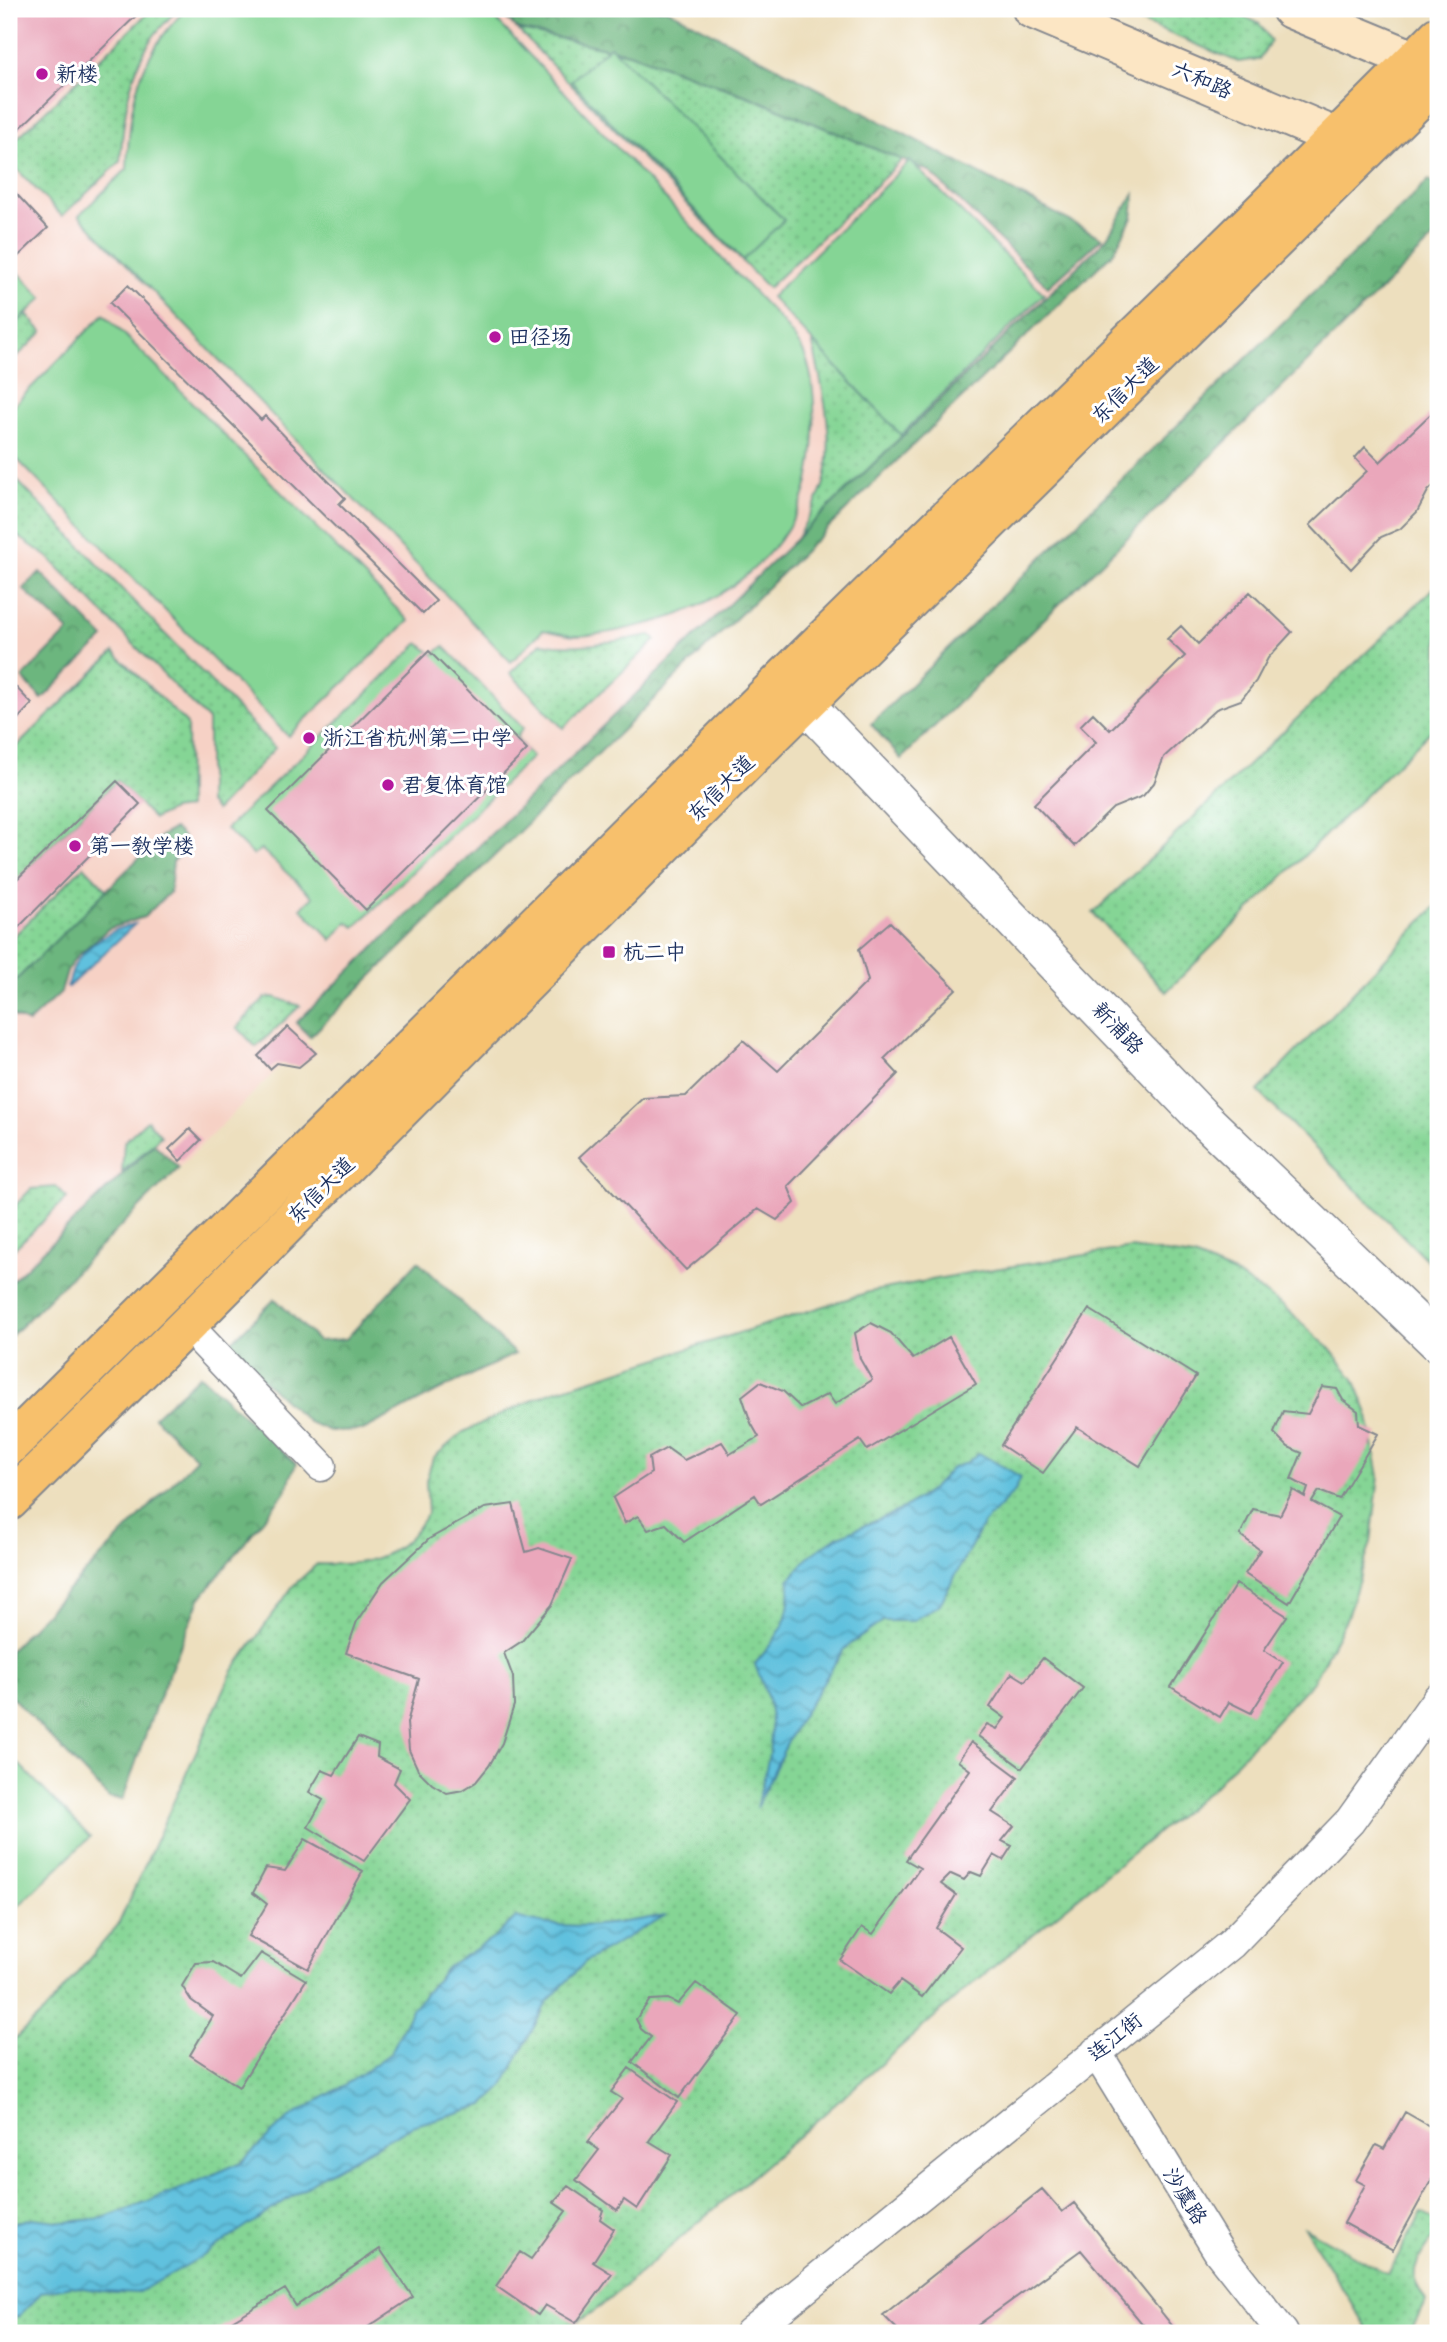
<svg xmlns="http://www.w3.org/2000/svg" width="1447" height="2342" font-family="Mali,'LXGW WenKai TC',sans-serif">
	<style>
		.built { fill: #f6d1c5 }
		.grass { fill: url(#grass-dots); stroke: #50827a; stroke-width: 2 }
		.forest { fill: url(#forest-crowns); stroke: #44726e; stroke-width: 2 }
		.green { fill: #85d595; stroke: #50827a; stroke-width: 2 }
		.water { fill: url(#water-waves); stroke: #3e789e; stroke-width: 2 }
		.building { fill: #eaa7bb }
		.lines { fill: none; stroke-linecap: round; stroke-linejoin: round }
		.minor-casing { stroke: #84878e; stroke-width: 33 }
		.tertiary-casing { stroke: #84878e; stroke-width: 40 }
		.secondary-casing { stroke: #84878e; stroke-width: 42 }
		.primary-casing { stroke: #84878e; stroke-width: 42 }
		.minor { stroke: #fff; stroke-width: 30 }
		.tertiary { stroke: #fff; stroke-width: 37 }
		.secondary { stroke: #fce6c4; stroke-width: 38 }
		.primary { stroke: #f7c06c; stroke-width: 38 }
		.poi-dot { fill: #b5179e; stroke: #fff; stroke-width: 2.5 }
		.labels { text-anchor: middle; stroke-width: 6; stroke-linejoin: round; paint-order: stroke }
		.poi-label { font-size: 21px; fill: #1b2f5e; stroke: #fff; text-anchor: start }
		.street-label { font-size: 21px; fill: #1b2f5e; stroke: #fff }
	</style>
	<defs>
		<pattern id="grass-dots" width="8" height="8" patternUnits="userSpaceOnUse" patternTransform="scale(1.75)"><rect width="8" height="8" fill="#85d595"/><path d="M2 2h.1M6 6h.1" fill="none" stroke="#72b783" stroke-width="1.8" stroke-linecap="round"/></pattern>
		<pattern id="forest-crowns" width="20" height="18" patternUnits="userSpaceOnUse" patternTransform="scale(1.75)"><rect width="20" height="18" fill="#6cb67e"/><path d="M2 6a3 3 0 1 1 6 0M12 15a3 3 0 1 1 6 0" fill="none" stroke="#58946a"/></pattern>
		<pattern id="water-waves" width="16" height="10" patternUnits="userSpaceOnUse" patternTransform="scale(1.75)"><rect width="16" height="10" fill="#60c1de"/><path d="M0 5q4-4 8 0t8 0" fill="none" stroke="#4e9db7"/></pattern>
	</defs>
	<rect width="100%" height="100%" fill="#fff"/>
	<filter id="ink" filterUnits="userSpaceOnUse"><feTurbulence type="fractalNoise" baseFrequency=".0143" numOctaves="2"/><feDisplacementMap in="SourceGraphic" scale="14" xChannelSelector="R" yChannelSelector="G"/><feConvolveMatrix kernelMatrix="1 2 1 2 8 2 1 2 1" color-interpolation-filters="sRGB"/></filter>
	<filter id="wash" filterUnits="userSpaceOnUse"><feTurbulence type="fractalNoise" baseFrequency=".00686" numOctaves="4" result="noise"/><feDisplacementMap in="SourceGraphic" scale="28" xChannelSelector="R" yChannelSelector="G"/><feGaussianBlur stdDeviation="1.57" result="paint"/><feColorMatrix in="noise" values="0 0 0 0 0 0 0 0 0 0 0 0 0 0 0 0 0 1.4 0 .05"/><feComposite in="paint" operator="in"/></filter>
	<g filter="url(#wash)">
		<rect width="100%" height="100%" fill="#eddfbe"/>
		<path class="built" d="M9,9H667L1106,239L9,1338Z"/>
		<path class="grass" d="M152,9H178C170,18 160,27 153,37C127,74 124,119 120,162L62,216L9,161V146Z
			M1111,9H1225L1259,23L1271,41L1259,59L1238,62Z
			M517,29L629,53L750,97L902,160L768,288Z
			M26,314L43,332L9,364V330Z
			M812,341L902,436L797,538C806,521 818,502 824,483C836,437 822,386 812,341Z
			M9,472L275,748L216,811L208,802V720L48,557L9,530Z
			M1438,584V724L1166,992L1093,913Z
			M651,635L656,640L563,728L510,673L541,643C578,650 614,641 651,635Z
			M114,652L187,724L188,808L172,810L154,819L117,781L9,887V754Z
			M84,866L108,891L9,987V941Z
			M1438,904V1271L1258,1091Z
			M274,997L300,1006L256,1047L237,1027L265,998Z
			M147,1120L161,1136L122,1172L124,1142Z
			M56,1187L67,1198L9,1254V1212L31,1189Z
			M1131,1248L1194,1257L1237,1275L1282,1305L1330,1349L1354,1379L1367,1411L1379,1476L1371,1542L1347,1617L1314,1680L1212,1788L965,1990L791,2143L600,2307L561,2333H9V2044L46,2010L118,1925L232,1672L293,1586L317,1564C352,1565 379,1564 407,1540C415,1533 421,1522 428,1513L426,1481L433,1458L463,1432L548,1393L869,1292L968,1273Z
			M1422,2213L1438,2222C1438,2243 1411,2257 1415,2280C1417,2287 1423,2295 1426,2301L1410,2333H1370L1305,2228L1388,2274Z"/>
		<path class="forest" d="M497,9H667L1102,238L1048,287L929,171L750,97L629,53L517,29Z
			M1429,180L1438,188V234L901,759L871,724Z
			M1135,192L1132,218L1114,252L884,473L310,1037L296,1023L1106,239Z
			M40,572L104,638L42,699L22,678L69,631L23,589Z
			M174,829C182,834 185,838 185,847L173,861L170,892L144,917L108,929L76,957L68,969L61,992L28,1023L9,1014V987L162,835Z
			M154,1144L179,1168L9,1338V1284Z
			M418,1261L515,1354L454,1383L363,1430L330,1431L308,1422L227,1346L275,1299L318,1341L346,1339Z
			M200,1375L296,1464L285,1492L200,1599L156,1705L123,1799L109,1798L9,1694V1651L197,1458L154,1417Z"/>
		<path class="green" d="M186,9H486L783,323C789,332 797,340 802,349C814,372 815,408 814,433C813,461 809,491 795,516C762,576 703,613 638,626C617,631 596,636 575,636C564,635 553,632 543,630L511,662L79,215L127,169C130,101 136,59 186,9Z
			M610,46L784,220L743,260L571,81Z
			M910,161L1044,294L901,435L771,297Z
			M9,263L43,298L9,330Z
			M104,314L409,621L288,736L9,451V410Z
			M419,643L433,655L444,646L523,728L516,738L532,757L355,927L347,922L332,940L301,908L313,897L261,849L253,855L226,829Z
			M9,1754L90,1837L9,1915Z"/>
		<path class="water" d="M135,924L67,988C70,980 72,969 77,961C90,943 113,928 135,924Z
			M979,1453L1021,1477L1015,1491L983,1524L940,1604L912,1621H883L844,1649L794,1729L756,1808C765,1775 776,1740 769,1705C767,1691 759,1677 755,1664C779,1636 793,1618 789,1580L809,1556L837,1537L903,1509L931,1490L952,1468L966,1463Z
			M666,1915L586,1961L547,2002L502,2088L484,2105L412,2126L325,2174L203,2256L137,2293L101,2291L71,2286L42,2292L18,2317L9,2319V2228L14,2223L32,2218L66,2222L103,2218L180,2189L242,2162L286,2120L354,2079L391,2053L412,2009L448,1966L494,1938L516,1917C567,1933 616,1924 666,1915Z"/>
		<g id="blocks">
			<path class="building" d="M9,9H143L9,139Z
				M9,186L48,228L9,265Z
				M128,285L261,420L265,416L345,498L339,504L436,601L423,614L110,303Z
				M1438,407V481L1428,491L1417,512L1400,529L1381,537L1351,569L1310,525L1367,471L1355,458L1365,447L1380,462Z
				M1250,592L1292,632L1268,658L1256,681L1241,700L1216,709L1164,757L1154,783L1143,796L1113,808L1074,846L1034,804L1096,742L1080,726L1093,713L1110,730L1185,656L1167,639L1181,626L1198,644Z
				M429,651L527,750L366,910L268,811Z
				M9,680L32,704L9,728Z
				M117,781L140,804L9,937V887Z
				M890,922L956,989L884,1059L898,1074L788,1186L795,1203L777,1220L758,1209L686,1270L579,1157L643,1098L686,1096L743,1040L778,1071L868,981L859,949Z
				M288,1027L316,1053L299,1067L277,1063L270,1069L258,1056Z
				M190,1129L201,1140L180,1161L169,1149Z
				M1089,1309L1196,1376L1140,1466L1077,1427L1043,1473L1001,1445Z
				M871,1323L891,1333L913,1359L949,1337L976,1384L867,1450L860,1440L761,1504L755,1495L684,1542L666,1524L648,1530L638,1516L625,1523L613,1498L651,1473L649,1458L667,1448L684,1460L722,1442L730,1454L759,1437L751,1423L742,1396L760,1382L783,1391L801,1408L828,1394L835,1404L872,1380L860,1359L855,1333Z
				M1322,1387L1337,1389L1343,1400L1358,1411L1359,1425L1378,1434L1339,1499L1319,1491L1312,1502L1339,1517L1289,1603L1245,1574L1260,1550L1240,1535L1253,1509L1280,1515L1293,1490L1305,1497L1308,1488L1291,1479L1302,1453L1288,1447L1274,1433L1283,1411L1308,1414Z
				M513,1504L526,1552L539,1548L572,1559L552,1605L522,1641L504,1653L513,1677L514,1705L502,1743L489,1766L476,1782L463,1790L447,1793L432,1784L418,1770L409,1750L407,1723L419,1679L346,1653L357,1621L383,1582L429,1539L485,1508Z
				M1236,1584L1287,1616L1264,1650L1283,1662L1251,1713L1229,1702L1220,1717L1171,1687Z
				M1043,1658L1083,1688L1022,1768L978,1736L987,1724L997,1729L1005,1718L990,1707L1012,1673L1025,1681Z
				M358,1737L378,1745L377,1757L400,1769L394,1783L410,1799L364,1861L308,1827L323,1800L309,1792L322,1770L334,1775Z
				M971,1742L1018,1777L992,1812L1014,1826L1002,1841L1012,1846L1003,1860L994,1855L981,1876L971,1872L964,1880L951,1874L941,1884L956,1895L936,1928L961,1947L922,1997L900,1981L889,1994L840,1960L862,1927L873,1934L920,1868L906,1860L970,1770L958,1761Z
				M305,1839L363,1871L308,1969L248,1936L267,1904L253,1893L266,1868L285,1871Z
				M261,1953L306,1980L239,2087L190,2055L213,2016L191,2000L182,1986L196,1963L213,1962L241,1979Z
				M696,1983L741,2015L679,2098L632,2062L651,2037L641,2029L636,2019L650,2000L668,1999L678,2004Z
				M629,2068L677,2102L649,2141L672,2155L637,2209L624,2200L617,2210L576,2180L599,2150L588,2142L622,2099L611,2092Z
				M1405,2112L1438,2131V2168L1393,2250L1344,2223L1365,2185L1356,2180L1376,2145L1384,2149Z
				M568,2186L603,2210L600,2219L614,2229L593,2262L612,2274L576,2323L545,2305L538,2315L496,2286L520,2252L531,2259L566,2211L553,2202Z
				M1042,2189L1062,2212L1074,2203L1178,2333H1150L1081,2250L967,2333H901L883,2315Z
				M380,2249L413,2297L359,2333H212L285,2289L296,2306Z"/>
		</g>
	</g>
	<g filter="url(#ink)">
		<use href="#blocks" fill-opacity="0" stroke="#84878e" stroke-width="2"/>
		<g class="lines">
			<g class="minor-casing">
				<path id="minor" d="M187,1325L321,1466
					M1096,2052L1219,2252L1283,2333
					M750,2333L1231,1944L1350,1821L1438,1698"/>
			</g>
			<g class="tertiary-casing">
				<path id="tertiary" d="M806,705L1202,1117L1438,1343"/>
			</g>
			<g class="secondary-casing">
				<path id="secondary" d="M1032,9L1338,138L1367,144
					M1291,9L1438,70"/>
			</g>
			<g class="primary-casing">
				<path id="primary" d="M9,1446C268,1191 524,934 783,679C1001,464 1223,254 1438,36
					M9,1501L187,1325L766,742L1438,80"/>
			</g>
			<use href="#minor" class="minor"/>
			<use href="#tertiary" class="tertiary"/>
			<use href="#secondary" class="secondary"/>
			<use href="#primary" class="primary"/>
		</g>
	</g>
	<g class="poi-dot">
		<circle cx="42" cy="74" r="7"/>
		<circle cx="495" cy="337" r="7"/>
		<circle cx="309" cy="738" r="7"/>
		<circle cx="388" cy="785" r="7"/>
		<circle cx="75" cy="846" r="7"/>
		<rect x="602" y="945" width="14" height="14" rx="3.5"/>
	</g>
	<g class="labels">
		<g class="poi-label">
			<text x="56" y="81">新楼</text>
			<text x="509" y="344">田径场</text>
			<text x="323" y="745">浙江省杭州第二中学</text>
			<text x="402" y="792">君复体育馆</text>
			<text x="89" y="853">第一教学楼</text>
			<text x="623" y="959">杭二中</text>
		</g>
		<g class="street-label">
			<text transform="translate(1202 80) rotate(23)" y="7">六和路</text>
			<text transform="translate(1125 390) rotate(-45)" y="7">东信大道</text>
			<text transform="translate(721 788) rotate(-45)" y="7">东信大道</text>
			<text transform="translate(1118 1028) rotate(46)" y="7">新浦路</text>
			<text transform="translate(321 1190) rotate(-45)" y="7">东信大道</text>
			<text transform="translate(1115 2037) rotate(-39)" y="7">连江街</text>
			<text transform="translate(1185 2196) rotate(58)" y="7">沙虞路</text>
		</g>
	</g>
	<rect width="1447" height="2342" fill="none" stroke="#fff" stroke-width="35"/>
</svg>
